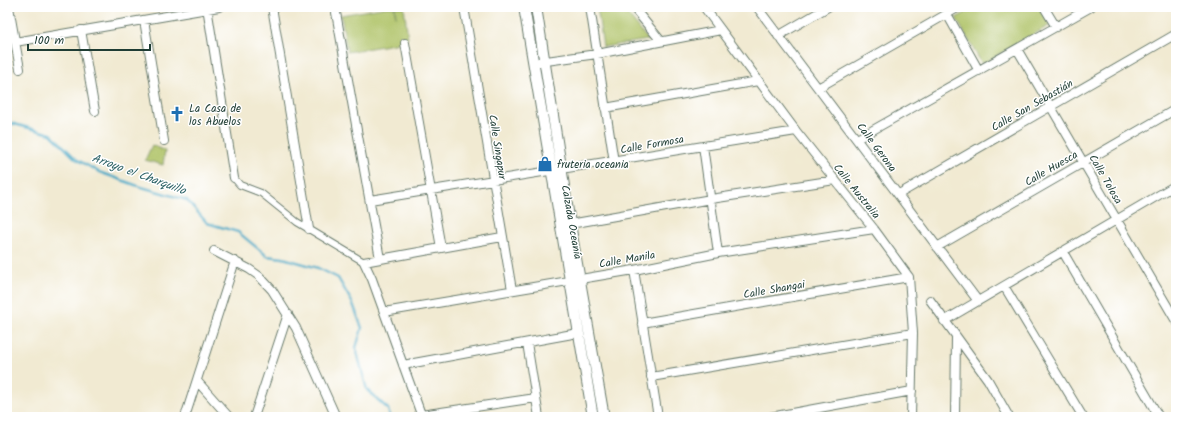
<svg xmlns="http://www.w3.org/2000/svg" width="1183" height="424" font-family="Kalam,sans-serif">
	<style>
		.green { fill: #afc266; stroke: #67804d }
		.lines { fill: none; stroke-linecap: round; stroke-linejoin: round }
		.stream { stroke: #44a7c4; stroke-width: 2.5 }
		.pedestrian-casing { stroke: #687a6b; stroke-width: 8 }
		.minor-casing { stroke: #687a6b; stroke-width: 10 }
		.tertiary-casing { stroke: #687a6b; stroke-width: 12 }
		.pedestrian { stroke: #fff; stroke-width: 6 }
		.minor { stroke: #fff; stroke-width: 8 }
		.tertiary { stroke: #fff; stroke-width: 10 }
		.labels { text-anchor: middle; stroke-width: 3; stroke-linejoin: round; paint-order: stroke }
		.street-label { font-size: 11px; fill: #1f3d34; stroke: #fff }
		.poi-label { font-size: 11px; fill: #1f3d34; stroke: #fff; text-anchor: start }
		.water-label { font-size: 12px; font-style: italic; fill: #2c6266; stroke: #fff }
	</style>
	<rect width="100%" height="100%" fill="#fff"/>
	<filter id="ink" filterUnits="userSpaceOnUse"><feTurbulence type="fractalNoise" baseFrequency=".025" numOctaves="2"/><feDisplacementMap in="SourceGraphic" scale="8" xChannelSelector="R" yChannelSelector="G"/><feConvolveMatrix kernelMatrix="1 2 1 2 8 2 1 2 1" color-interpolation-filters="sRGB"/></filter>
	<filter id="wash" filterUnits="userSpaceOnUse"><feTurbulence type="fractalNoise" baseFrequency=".012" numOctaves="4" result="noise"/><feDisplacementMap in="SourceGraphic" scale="16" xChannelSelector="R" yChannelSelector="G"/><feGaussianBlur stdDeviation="0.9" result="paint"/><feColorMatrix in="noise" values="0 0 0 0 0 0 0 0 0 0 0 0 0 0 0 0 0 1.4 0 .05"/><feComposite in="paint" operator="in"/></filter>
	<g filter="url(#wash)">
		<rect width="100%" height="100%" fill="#f1ead2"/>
		<path class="green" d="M387,7H394L396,17L395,7H404L408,38L400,40V43L347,52L341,15Z
			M597,7H622L648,40L603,47Z
			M976,7H1039L1050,25L982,64L956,18Z
			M152,145L165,151L163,165L145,160Z"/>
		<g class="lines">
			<path class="stream" d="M7,122L51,134L76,159L99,172L138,186L187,200L207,223L238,232L267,256L283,258L318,268L338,278L353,304L362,328L356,348L367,390L388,409L390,417"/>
		</g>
	</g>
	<g filter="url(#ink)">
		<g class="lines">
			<g class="pedestrian-casing">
				<path id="pedestrian" d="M234,178L240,185L261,193L297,222L364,262"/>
			</g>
			<g class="minor-casing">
				<path id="minor" d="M9,7L20,69
					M207,7L234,178
					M272,7L309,229
					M335,7L380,259
					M464,7L512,290
					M590,7L614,162
					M633,7L661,41
					M704,7L796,131L874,229L909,277L913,333L911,417
					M757,7L978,301
					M1044,7L1056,27
					M947,14L979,71
					M144,20L164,141
					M81,30L95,111
					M778,36L828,7
					M15,42L219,7
					M405,43L441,248
					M1017,49L1176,321
					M539,62L597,54L721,30
					M818,88L959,7
					M605,108L758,81
					M857,139L1091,7
					M703,146L718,253
					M899,194L1176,34
					M370,200L796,131
					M570,224L711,199L835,180
					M937,247L1176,109
					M214,251L249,269L259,276L272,290L296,328L336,417
					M1063,252L1159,417
					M634,270L658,417
					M1004,286L1083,417
					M930,300L988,380L1009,417
					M384,312L634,270L718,253L874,229
					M944,321L1176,185
					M642,323L909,277
					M527,343L539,417
					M403,365L578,333
					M651,377L913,333
					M197,381L229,417
					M421,415L536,398
					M185,417L235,261
					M254,417L288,314
					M422,417L372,279L364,262L502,237
					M770,417L912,391
					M955,417L956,338"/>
			</g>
			<g class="tertiary-casing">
				<path id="tertiary" d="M524,7L593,417
					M536,7L570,224L604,417"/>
			</g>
			<use href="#pedestrian" class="pedestrian"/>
			<use href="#minor" class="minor"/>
			<use href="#tertiary" class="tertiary"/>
		</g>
	</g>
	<defs>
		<g id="church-bare" transform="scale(1.2)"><path d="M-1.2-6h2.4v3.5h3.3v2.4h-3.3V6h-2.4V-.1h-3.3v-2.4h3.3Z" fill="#1f6fb2" stroke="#fff" stroke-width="2.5" paint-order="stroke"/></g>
		<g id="shop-bare" transform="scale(1.2)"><path d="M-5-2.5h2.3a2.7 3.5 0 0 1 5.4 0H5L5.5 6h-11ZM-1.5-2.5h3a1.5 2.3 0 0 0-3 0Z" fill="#1f6fb2" stroke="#fff" stroke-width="2.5" paint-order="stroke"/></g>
	</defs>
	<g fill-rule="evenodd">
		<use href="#church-bare" x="177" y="114"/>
		<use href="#shop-bare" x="545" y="164"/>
	</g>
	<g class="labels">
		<g class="street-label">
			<text transform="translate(1032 105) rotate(-30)" y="4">Calle San Sebastián</text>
			<text transform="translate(652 144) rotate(-10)" y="4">Calle Formosa</text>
			<text transform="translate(498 147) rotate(81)" y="4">Calle Singapur</text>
			<text transform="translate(877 147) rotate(53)" y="4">Calle Gerona</text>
			<text transform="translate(1051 168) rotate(-30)" y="4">Calle Huesca</text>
			<text transform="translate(1106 179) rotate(60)" y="4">Calle Tolosa</text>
			<text transform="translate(857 191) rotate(51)" y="4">Calle Australia</text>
			<text transform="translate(572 222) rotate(80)" y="4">Calzada Oceanía</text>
			<text transform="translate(627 259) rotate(-10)" y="4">Calle Manila</text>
			<text transform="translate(774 289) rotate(-10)" y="4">Calle Shangai</text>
		</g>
		<g class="poi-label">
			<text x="189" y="112">La Casa de<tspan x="189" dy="13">los Abuelos</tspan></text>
			<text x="557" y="168">fruteria oceania</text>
		</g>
		<g class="water-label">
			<text transform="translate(139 174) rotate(20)" y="4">Arroyo el Charquillo</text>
		</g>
	</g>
	<rect width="1183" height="424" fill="none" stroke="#fff" stroke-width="24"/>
	<path d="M28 44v6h122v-6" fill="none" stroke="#1f3d34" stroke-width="2"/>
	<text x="34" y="44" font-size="12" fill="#1f3d34" stroke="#ffffff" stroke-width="3" paint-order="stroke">100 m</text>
</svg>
